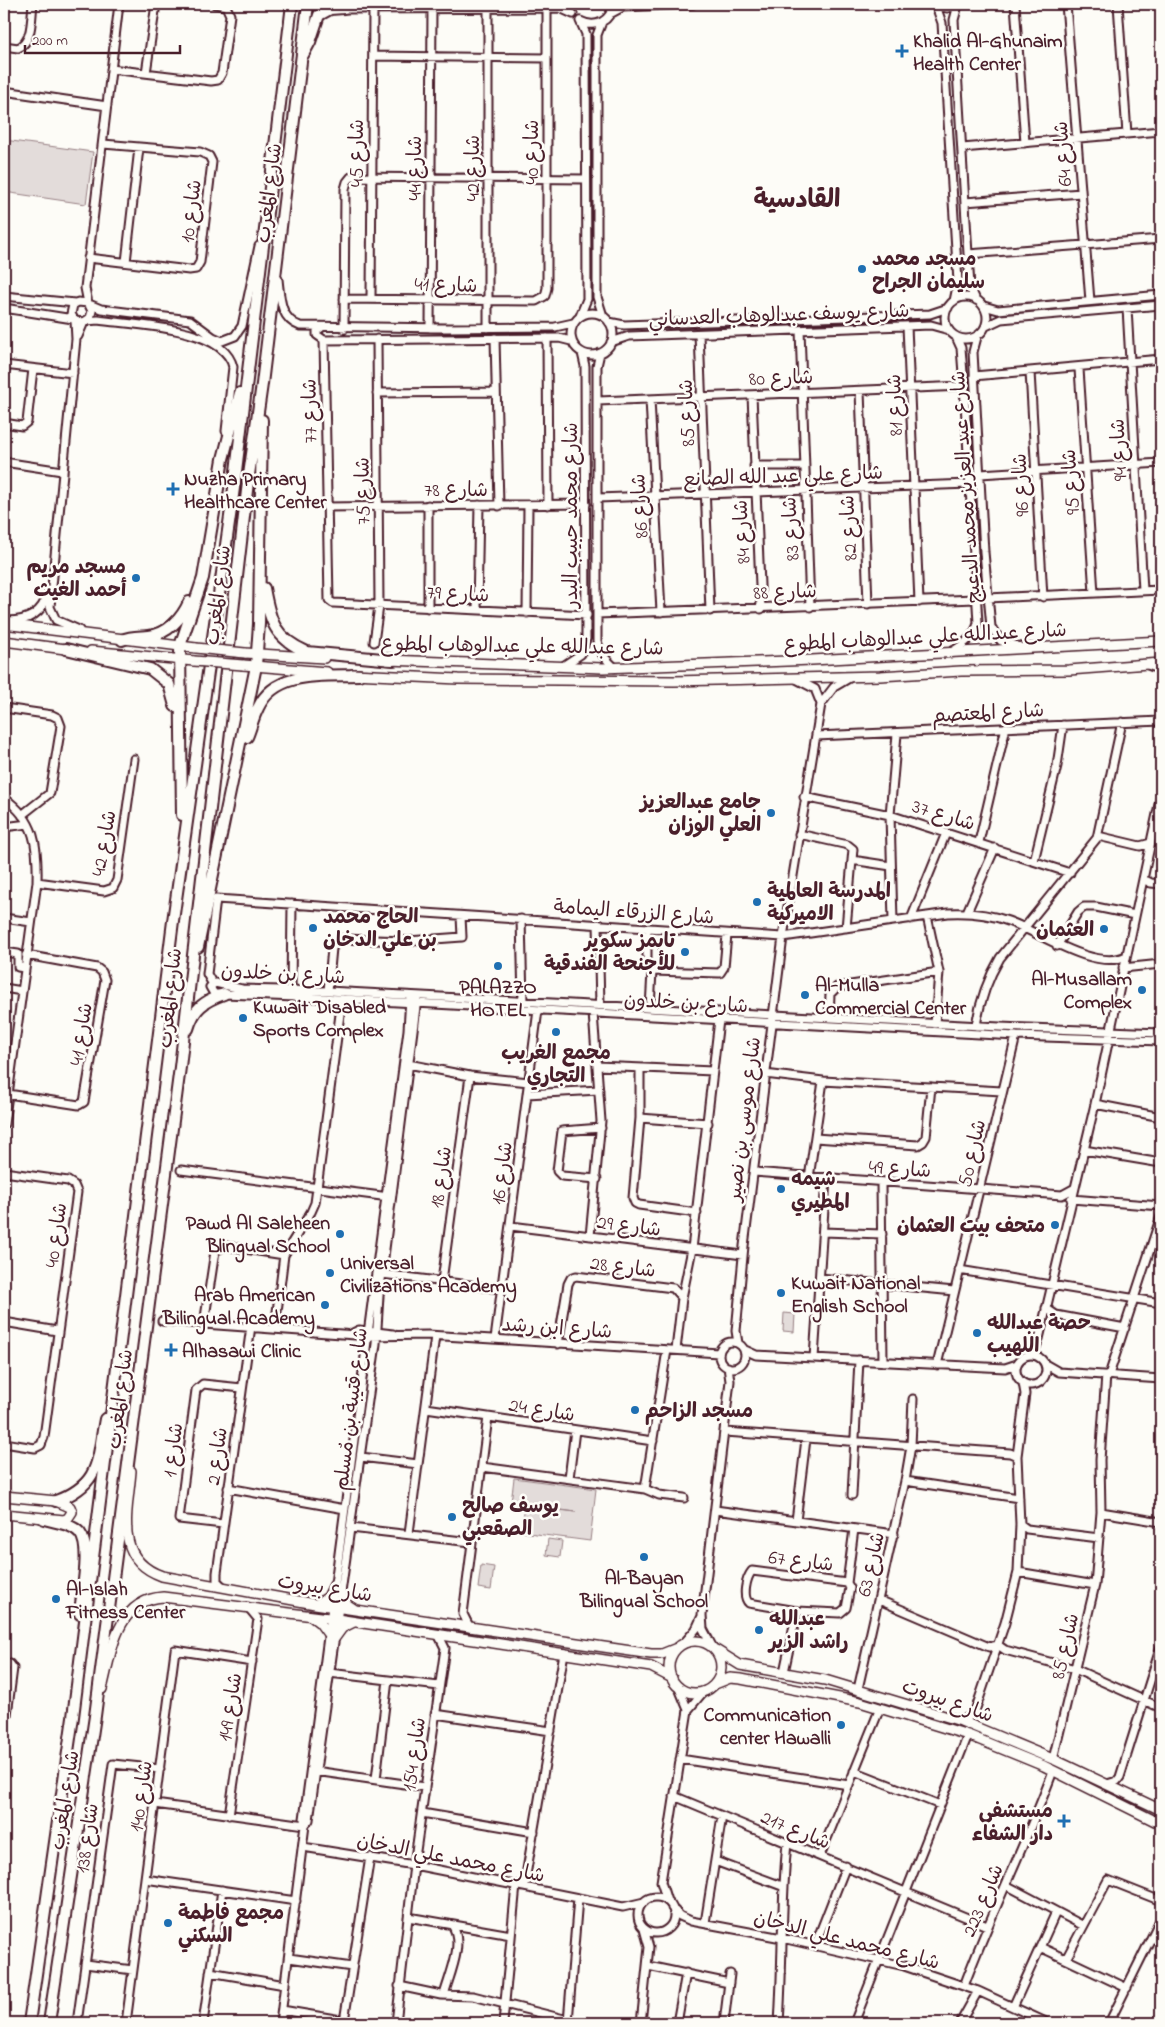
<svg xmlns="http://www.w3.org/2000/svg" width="1165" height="2027" font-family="'Indie Flower','Playpen Sans Arabic',sans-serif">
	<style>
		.green { fill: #e3dcda; stroke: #967e82 }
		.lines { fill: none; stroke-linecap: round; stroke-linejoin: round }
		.minor-casing { stroke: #4a1f2b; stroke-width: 11 }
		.major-casing { stroke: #4a1f2b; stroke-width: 12 }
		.highway-casing { stroke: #4a1f2b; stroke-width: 14 }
		.minor { stroke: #fdfcf7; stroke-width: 7 }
		.major { stroke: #fdfcf7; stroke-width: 9 }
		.highway { stroke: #fdfcf7; stroke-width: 10 }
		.major-bridge-casing { stroke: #4a1f2b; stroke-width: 12; stroke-linecap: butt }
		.major-bridge { stroke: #fdfcf7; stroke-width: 9 }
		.poi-dot { fill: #1f6fb2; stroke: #fdfcf7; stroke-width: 2 }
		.labels { text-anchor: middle; stroke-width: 5; stroke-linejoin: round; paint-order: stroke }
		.poi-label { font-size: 20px; font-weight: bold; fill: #4a1f2b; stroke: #fdfcf7; text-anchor: start }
		.street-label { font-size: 20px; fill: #4a1f2b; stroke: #fdfcf7 }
		.district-label { font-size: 25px; font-weight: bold; fill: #4a1f2b; stroke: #fdfcf7 }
	</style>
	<rect width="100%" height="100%" fill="#fdfcf7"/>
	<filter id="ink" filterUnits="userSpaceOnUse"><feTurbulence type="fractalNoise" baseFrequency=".02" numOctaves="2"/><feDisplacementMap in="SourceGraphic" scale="10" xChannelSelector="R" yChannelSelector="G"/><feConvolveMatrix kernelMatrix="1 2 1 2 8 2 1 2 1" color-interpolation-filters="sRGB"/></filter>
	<g filter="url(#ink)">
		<path class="green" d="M4,140L93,152L86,204L4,192Z
			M784,1313L795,1314L794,1332L783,1331Z
			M514,1478L596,1489L590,1541L521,1532L525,1506L576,1512L511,1503Z
			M548,1539L562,1541L560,1557L546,1555Z
			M481,1565L494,1567L491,1590L478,1588Z"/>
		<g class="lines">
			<g class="minor-casing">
				<path id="minor" d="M341,4L347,9L560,8L573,14
					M1015,4L1025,143
					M1066,4L1090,301
					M1118,4L1127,134
					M935,5L947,8L958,5
					M958,5L954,20L968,254L970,287L976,300
					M936,6L942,23L958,282L954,301
					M610,14L623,7L693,4
					M580,21L586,34L587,299L580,316
					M580,21C596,29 611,21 613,4
					M602,22L597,35V297L603,316
					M4,46L18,48C33,42 31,18 33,4
					M373,56L547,58
					M111,69L211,81L218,80L222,73L230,15L226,6L215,4
					M146,73L156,4
					M4,91L107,106
					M962,148L1161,131
					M965,202L1081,193
					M968,254L1161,239
					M88,258L189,270L196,269L200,262L212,162L209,156L200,152L103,144
					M126,262L139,148
					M278,279C280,297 280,319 300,326L447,328L555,327L573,323
					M4,296L75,303
					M945 318a21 21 0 1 1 42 0a21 21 0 1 1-42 0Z
					M344,299L536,301L545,296L547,288V8
					M371,299L373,8
					M88,303L85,288L119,4
					M89,304L101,309L190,320L213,337L222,341L235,336L242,326L259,246
					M984,306L998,310L1161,295
					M4,308L73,319
					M1127,308L1143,590
					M571 334a21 21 0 1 1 42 0a21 21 0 1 1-42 0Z
					M75,321L76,339L50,607L56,620L79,630
					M87,321L98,320C132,325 224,326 233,367L226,431
					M609,322L624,325L930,314L948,308
					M907,326L919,602
					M986,326L1001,319L1161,305
					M321,328L317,331V335L324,340L559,338L571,341
					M430,328L432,7
					M488,328V8
					M344,329L345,189L347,182L351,177L586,179
					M800,330L810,607
					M699,334L710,611
					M78,336L84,322L90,318L92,311L88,303L78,302L73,305L71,314L75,321L84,322
					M977,337L973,352L984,552L991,627L1001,641L1021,647
					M495,338L499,506
					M547,338L548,505
					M324,340L329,600L333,603L587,615
					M611,342L629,336L931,325L949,330
					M600,353L597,366V641C600,654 606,659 615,668
					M4,365L73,373
					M1079,369L1094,593
					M1030,372L1043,597
					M974,376L1161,359
					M860,391L868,604
					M377,393L496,392
					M752,395L761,609
					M650,399L661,612
					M598,401L964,386
					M4,423L22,426L27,422L33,369
					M4,462L62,471
					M754,466H803
					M980,474L1161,463
					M598,498L969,484
					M428,505V608
					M326,507L586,504
					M988,598L1161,590
					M477,610L479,505
					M527,613L528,505
					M597,614L975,599
					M8,621C27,621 42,614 47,595
					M374,642L379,606L377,339
					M951,652C962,646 975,636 978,623L964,386L961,348L956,337
					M1148,665L1161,670
					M563,666L581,654L586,639L585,366L582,353
					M821,704L834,687L851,677
					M4,708L52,715L58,718L61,726L50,793L22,815
					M816,736L1161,721
					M804,797L890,815L1070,873
					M4,798C36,820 38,847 37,882L4,1124
					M4,827L28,824
					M799,834L848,845L853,849L846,928
					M1098,836L1140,846L1151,843
					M979,842L1006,727
					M852,860L891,866
					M1034,861L1057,766L1063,725
					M1143,879L1151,883L1161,884
					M37,882L104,891L113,888L117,880L134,759
					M967,912L995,848
					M927,916L939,972L935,1024
					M4,918L31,922
					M521,919L523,1002
					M911,919L946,833
					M893,921L890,815L897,734
					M598,924L600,1005
					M647,928V967L652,971
					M1057,946L1078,912L1084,907H1096L1135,915
					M4,952L18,954V967L24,968
					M1123,968L1161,964
					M652,971L720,973L724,967L727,935
					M212,983L207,974L216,899L783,937L948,913C968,912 989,914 1008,921C1037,931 1095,972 1126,956
					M4,988L22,991
					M291,990L292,904
					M328,991L332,948L341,939L408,941L462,937L461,916
					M650,1008L652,971
					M829,1018L830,994L837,987L939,972
					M976,1026C980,1000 987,980 1000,958L1097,838L1122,722
					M1161,1033L1000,1027L328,991L242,989L215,983L210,987L214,994H224L342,999L1016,1036L1161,1041
					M408,1064L470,1076L529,1082
					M597,1066L713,1071
					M640,1068V1118L633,1198L635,1203L639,1205L697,1213
					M765,1074L823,1081L1002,1091
					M8,1094L79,1105L84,1102L105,980L102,972L97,968L26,955
					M527,1094L599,1090
					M1095,1104L1161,1117
					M640,1118L708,1123
					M815,1138L918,1145L923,1142L926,1137L931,1087
					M1084,1150L1161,1163
					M181,1170L389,1197
					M4,1172L68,1181L74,1185L77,1192L44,1437L41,1445L35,1448L4,1443
					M754,1172L1062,1195L1073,1189
					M809,1178L823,1081
					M597,1179L562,1176L557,1171L562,1131L601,1128
					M881,1183L883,1362
					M1071,1199L1161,1206
					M511,1226L743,1255
					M823,1232L882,1234
					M590,1236L601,1121L593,1013
					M959,1270L1161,1303
					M382,1274L501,1289
					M820,1278L954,1291
					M442,1281L470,1076
					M682,1298L692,1249L719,1020
					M1046,1308L1056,1315L1125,1328
					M162,1321L369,1336L428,1335L719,1353
					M4,1322L57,1331
					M204,1324L215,1251L225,1246L284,1255
					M275,1328L284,1255L311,1212L315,1203L342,999
					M353,1333L359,1330L393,1334
					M495,1339L538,1010
					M719 1355a13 13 0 1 1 26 0a13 13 0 1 1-26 0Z
					M738,1343L736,1331L744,1246L783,937L821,704L815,689L796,679
					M558,1344L568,1284L571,1278L576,1276L673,1288L682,1298L676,1350
					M745,1350L756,1355L1005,1368L1017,1364
					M1016 1370a15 15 0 1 1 30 0a15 15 0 1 1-30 0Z
					M1028,1355L1036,1347L1039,1339L1095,1104L1161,795
					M814,1358L826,1179
					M1045,1364L1059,1372L1161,1379
					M937,1365L1016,1036
					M1109,1375L1161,1216
					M426,1408L653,1441
					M725,1432L1010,1453L1017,1456
					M361,1457L418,1464
					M482,1467L645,1489L659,1495L684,1498
					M569,1478L575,1430
					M905,1481L1019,1498
					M228,1488L345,1509
					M645,1489L667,1350
					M852,1495L859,1360
					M715,1510L894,1534
					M1101,1512L1161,1522
					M796,1521L806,1439
					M223,1524L179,1519L196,1390L203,1384L242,1388
					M1020,1524L1027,1529L1099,1538
					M351,1528L471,1542
					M409,1533L435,1336
					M752,1571L847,1583L850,1588L846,1608L840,1613L797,1611L749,1603C742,1597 746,1578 752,1571Z
					M1018,1572L1095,1585
					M847,1583L854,1529
					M223,1587L217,1581V1573L251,1326
					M879,1600L989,1647L998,1645L1005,1650L1075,1669L1161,1708
					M470,1628L463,1614L488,1417
					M684,1643L696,1629L701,1618
					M712,1646L703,1629L702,1615L730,1381L728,1367
					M4,1662L10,1664L13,1668L4,1738
					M784,1672L797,1611
					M329,1673L439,1686
					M678,1686L688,1710
					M858,1689L905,1481L911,1446L913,1399
					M435,1714L551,1731
					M961,1721L974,1714L1005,1623L1018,1572L1020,1524L1017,1456L1025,1394L1023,1383
					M680,1759L849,1785
					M1055,1760L1054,1755L1095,1585L1101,1512L1100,1460L1106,1375
					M315,1771L425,1787
					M854,1771L940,1805
					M376,1779L388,1680
					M1107,1784L1117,1781L1120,1777L1161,1646
					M674,1796L987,1926
					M155,1804L305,1825
					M422,1813L534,1832
					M229,1815L258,1619L248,1607
					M305,1825L309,1820L376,1344L379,1296L417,999
					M303,1847L414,1865L623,1907L644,1902
					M820,1856L880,1708
					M715,1861L782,1886
					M145,1879L296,1901
					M1006,1885L1082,1925
					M524,1887L564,1653
					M638 1915a18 18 0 1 1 36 0a18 18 0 1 1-36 0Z
					M667,1901L661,1882L688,1710L704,1691
					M672,1908L680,1916L691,1921L782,1938L904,1966L978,1991L1048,2023
					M408,1917L511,1935
					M705,1923L722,1816
					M1152,1937L1161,1941
					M815,1945L846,1866
					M1040,1947L1127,1988
					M289,1958L352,1967
					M1066,1959L1108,1880L1161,1901
					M85,1964L133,1970
					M648,1966L729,1983
					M210,1972L285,1985
					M399,1986L441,1995L473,1996L568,2020L593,2023
					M964,1986C991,1913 1026,1844 1053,1771
					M444,1995C449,1976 465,1943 452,1925
					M1013,2007L1056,1912
					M282,2010L359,2023
					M344,2021L370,1857
					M568,2022L578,1898
					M77,2023L113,1764L160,1769
					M126,2023L175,1650L252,1662
					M203,2023L222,1890
					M280,2023L305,1825L304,1819L408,1030L410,998
					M396,2023L414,1865L445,1648L438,1634
					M503,2023L516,1885
					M641,2023L649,1947L644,1929
					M677,2023L686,1973
					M724,2023L730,1974
					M779,2023C783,1963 781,1903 787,1843
					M854,2023L968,1735
					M960,2023L978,1991
					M1109,2023L1161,1918"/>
			</g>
			<g class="major-casing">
				<path id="major" d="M4,624L196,648
					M4,641L73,650
					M91,651L194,661
					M245,653L324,658
					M387,660L603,668L812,660L1161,641
					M243,665L327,672
					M353,674L458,679L674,681L880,676L961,671L1069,670L1161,663
					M131,1471C128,1512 113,1559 162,1576L315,1604L651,1654H662L677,1648
					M4,1496L56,1501L70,1507L72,1512L68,1518L64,1520L4,1514
					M341,1593L345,1603L354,1609
					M317,1604L328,1597L334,1585
					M312,1617L320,1623L328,1634
					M334,1639L342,1628L354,1622
					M669 1667a26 26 0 1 1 52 0a26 26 0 1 1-52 0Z
					M716,1650L740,1665L825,1680L961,1721L1055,1760L1161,1810
					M715,1684L730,1678L741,1679L860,1702L968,1735L1044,1766L1161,1824
					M102,1689C111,1654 116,1600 163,1597L337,1619L651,1667L672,1678"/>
			</g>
			<g class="highway-casing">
				<path id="highway" d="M303,55L310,42L319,15L330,9L344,8
					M264,588C270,621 274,638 307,652L393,660
					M122,640C131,636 140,637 149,636C168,634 182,618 189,602
					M66,649L150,669L169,684L175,706
					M247,737C251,728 253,717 258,708C275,670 325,676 359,675
					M182,815L180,646L203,578L223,459L240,393
					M198,947L256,666L259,624L262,420
					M188,1029C194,1008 204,1001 224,994
					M56,1501C101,1484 97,1461 105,1419
					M44,1519C56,1522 72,1524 80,1533C92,1548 81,1595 80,1614
					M29,2023L73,1717L173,921L234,488L292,4
					M49,2023L95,1716L180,1067L248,482L262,384L308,4"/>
			</g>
			<use href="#minor" class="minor"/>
			<use href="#major" class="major"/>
			<use href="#highway" class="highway"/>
			<g class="major-bridge-casing">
				<path id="major-bridge" d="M196,648L245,653
					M194,661L243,665"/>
			</g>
			<use href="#major-bridge" class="major-bridge"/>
		</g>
	</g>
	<g class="poi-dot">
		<path d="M899.5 43.5h5v5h5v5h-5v5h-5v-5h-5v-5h5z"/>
		<circle cx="862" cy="269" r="5"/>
		<path d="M170.5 481.5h5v5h5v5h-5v5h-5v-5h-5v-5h5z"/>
		<circle cx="136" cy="578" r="5"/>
		<circle cx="771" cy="813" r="5"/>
		<circle cx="757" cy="902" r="5"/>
		<circle cx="313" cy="928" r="5"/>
		<circle cx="1104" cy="929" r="5"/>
		<circle cx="685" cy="952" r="5"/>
		<circle cx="498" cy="966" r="5"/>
		<circle cx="1142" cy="990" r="5"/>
		<circle cx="805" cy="995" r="5"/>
		<circle cx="243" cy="1018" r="5"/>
		<circle cx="556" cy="1032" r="5"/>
		<circle cx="781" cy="1189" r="5"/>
		<circle cx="1055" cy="1225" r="5"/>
		<circle cx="340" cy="1234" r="5"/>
		<circle cx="330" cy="1273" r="5"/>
		<circle cx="781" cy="1293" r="5"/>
		<circle cx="325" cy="1305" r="5"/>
		<circle cx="977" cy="1333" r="5"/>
		<path d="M168.5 1342.5h5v5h5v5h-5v5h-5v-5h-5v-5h5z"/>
		<circle cx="635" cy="1410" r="5"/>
		<circle cx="452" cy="1517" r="5"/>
		<circle cx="644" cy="1557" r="5"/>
		<circle cx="56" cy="1599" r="5"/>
		<circle cx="759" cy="1630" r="5"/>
		<circle cx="841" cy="1725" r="5"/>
		<path d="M1061.5 1813.5h5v5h5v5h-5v5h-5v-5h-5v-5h5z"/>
		<circle cx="168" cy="1923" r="5"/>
	</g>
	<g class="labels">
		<g class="poi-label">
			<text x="913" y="47">Khalid Al-Ghunaim<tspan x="913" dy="23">Health Center</tspan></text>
			<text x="872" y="265">مسجد محمد<tspan x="872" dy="23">سليمان الجراح</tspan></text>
			<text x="184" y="485">Nuzha Primary<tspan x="184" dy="23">Healthcare Center</tspan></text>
			<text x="126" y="573" text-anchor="end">مسجد مريم<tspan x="126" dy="23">أحمد الغيث</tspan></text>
			<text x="761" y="808" text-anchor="end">جامع عبدالعزيز<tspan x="761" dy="23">العلي الوزان</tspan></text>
			<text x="767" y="897">المدرسة العالمية<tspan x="767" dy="23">الاميركية</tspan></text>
			<text x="323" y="923">الحاج محمد<tspan x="323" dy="23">بن علي الدخان</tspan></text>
			<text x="1094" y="936" text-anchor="end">العثمان</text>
			<text x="675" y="947" text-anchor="end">تايمز سكوير<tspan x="675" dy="23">للأجنحة الفندقية</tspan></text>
			<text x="1132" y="985" text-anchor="end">Al-Musallam<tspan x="1132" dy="23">Complex</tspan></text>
			<text x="815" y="991">Al-Mulla<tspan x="815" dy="23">Commercial Center</tspan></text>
			<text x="498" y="993" text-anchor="middle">PALAZZO<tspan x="498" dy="23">HOTEL</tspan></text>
			<text x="253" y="1013">Kuwait Disabled<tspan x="253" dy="23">Sports Complex</tspan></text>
			<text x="556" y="1059" text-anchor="middle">مجمع الغريب<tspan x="556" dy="23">التجاري</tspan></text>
			<text x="791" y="1185">شيمه<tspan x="791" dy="23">المطيري</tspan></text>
			<text x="330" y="1229" text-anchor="end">Pawd Al Saleheen<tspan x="330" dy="23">Blingual School</tspan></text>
			<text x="1045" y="1232" text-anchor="end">متحف بيت العثمان</text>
			<text x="340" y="1269">Universal<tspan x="340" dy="23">Civilizations Academy</tspan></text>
			<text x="791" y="1289">Kuwait National<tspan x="791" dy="23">English School</tspan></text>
			<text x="315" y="1301" text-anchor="end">Arab American<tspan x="315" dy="23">Bilingual Academy</tspan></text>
			<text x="987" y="1329">حصة عبدالله<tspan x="987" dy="23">اللهيب</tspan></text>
			<text x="182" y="1357">Alhasawi Clinic</text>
			<text x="645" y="1417">مسجد الزاحم</text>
			<text x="462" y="1512">يوسف صالح<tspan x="462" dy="23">الصقعبي</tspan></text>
			<text x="644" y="1584" text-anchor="middle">Al-Bayan<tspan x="644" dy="23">Bilingual School</tspan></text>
			<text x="66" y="1595">Al-Islah<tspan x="66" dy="23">Fitness Center</tspan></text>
			<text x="769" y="1625">عبدالله<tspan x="769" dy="23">راشد الزير</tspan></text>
			<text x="831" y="1721" text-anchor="end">Communication<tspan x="831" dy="23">center Hawalli</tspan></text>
			<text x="1053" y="1817" text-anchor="end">مستشفى<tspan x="1053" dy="23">دار الشفاء</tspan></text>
			<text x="178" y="1919">مجمع فاطمة<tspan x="178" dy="23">السكني</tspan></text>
		</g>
		<g class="street-label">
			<text transform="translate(531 152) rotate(-90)" y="7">شارع 40</text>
			<text transform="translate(356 153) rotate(-90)" y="7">شارع 45</text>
			<text transform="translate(1062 154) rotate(-94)" y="7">شارع 64</text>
			<text transform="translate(414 168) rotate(-90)" y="7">شارع 44</text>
			<text transform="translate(472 168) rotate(-90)" y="7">شارع 42</text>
			<text transform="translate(268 193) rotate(-83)" y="7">شارع المغرب</text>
			<text transform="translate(190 211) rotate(-83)" y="7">شارع 10</text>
			<text transform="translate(446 284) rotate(2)" y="7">شارع 41</text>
			<text transform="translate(779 314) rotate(-2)" y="7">شارع يوسف عبدالوهاب العدساني</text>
			<text transform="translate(781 377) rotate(-2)" y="7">شارع 80</text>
			<text transform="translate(894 405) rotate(-92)" y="7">شارع 81</text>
			<text transform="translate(309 411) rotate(-91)" y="7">شارع 77</text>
			<text transform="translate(686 413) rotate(-92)" y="7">شارع 85</text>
			<text transform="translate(1118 450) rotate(-93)" y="7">شارع 94</text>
			<text transform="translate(783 475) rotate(-2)" y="7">شارع علي عبد الله الصانع</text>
			<text transform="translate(1070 482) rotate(-94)" y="7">شارع 95</text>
			<text transform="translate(1020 485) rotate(-93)" y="7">شارع 96</text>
			<text transform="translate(965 487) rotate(-94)" y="7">شارع عبد العزيز محمد الدعيج</text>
			<text x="456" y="496">شارع 78</text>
			<text transform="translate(362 491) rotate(-91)" y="7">شارع 75</text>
			<text transform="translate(639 506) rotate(-93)" y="7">شارع 86</text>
			<text transform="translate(570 515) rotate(-90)" y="7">شارع محمد حبيب البدر</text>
			<text transform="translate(848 528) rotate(-93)" y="7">شارع 82</text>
			<text transform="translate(790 529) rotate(-93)" y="7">شارع 83</text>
			<text transform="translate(741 532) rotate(-93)" y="7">شارع 84</text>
			<text transform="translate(785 591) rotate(-2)" y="7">شارع 88</text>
			<text transform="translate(458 593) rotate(3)" y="7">شارع 79</text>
			<text transform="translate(217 595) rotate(-83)" y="7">شارع المغرب</text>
			<text transform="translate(925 636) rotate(-3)" y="7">شارع عبدالله علي عبدالوهاب المطوع</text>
			<text transform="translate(522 645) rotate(1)" y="7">شارع عبدالله علي عبدالوهاب المطوع</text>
			<text transform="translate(988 712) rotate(-3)" y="7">شارع المعتصم</text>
			<text transform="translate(944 814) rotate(17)" y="7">شارع 37</text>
			<text transform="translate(103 843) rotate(-80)" y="7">شارع 42</text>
			<text transform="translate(634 911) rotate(4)" y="7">شارع الزرقاء اليمامة</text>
			<text transform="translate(283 973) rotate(3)" y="7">شارع بن خلدون</text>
			<text transform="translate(169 998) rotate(-84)" y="7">شارع المغرب</text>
			<text transform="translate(686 1002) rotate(3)" y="7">شارع بن خلدون</text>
			<text transform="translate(80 1034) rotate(-81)" y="7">شارع 41</text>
			<text transform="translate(743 1119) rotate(-83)" y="7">شارع موسى بن نصير</text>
			<text transform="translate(971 1153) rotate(-77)" y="7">شارع 50</text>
			<text transform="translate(900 1168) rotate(4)" y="7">شارع 49</text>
			<text transform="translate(501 1173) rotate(-83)" y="7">شارع 16</text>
			<text transform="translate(440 1177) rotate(-82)" y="7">شارع 18</text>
			<text transform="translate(629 1225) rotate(7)" y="7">شارع 29</text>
			<text transform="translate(55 1235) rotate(-82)" y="7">شارع 40</text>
			<text transform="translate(623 1266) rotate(7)" y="7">شارع 28</text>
			<text transform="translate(557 1327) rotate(4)" y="7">شارع ابن رشد</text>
			<text transform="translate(119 1399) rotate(-83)" y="7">شارع المغرب</text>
			<text transform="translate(350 1409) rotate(-83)" y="7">شارع قتيبة بن مُسلم</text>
			<text transform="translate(542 1409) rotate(9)" y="7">شارع 24</text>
			<text transform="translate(172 1450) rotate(-83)" y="7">شارع 1</text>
			<text transform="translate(216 1456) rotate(-82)" y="7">شارع 2</text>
			<text transform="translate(801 1560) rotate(7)" y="7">شارع 67</text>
			<text transform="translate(870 1564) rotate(-77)" y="7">شارع 63</text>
			<text transform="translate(325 1587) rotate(9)" y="7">شارع بيروت</text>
			<text transform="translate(1064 1646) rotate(-77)" y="7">شارع 85</text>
			<text transform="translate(948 1700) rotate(19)" y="7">شارع بيروت</text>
			<text transform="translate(229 1707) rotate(-81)" y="7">شارع 149</text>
			<text transform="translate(413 1754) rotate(-82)" y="7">شارع 154</text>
			<text transform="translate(140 1796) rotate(-82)" y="7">شارع 140</text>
			<text transform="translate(64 1800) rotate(-81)" y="7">شارع المغرب</text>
			<text transform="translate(796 1829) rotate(22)" y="7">شارع 217</text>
			<text transform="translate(86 1838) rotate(-82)" y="7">شارع 138</text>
			<text transform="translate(451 1857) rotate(11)" y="7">شارع محمد علي الدخان</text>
			<text transform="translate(982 1900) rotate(-67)" y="7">شارع 223</text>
			<text transform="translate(847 1939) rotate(14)" y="7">شارع محمد علي الدخان</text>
		</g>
		<g class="district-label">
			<text x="797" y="207">القادسية</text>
		</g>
	</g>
	<rect width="1165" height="2027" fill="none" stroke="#fdfcf7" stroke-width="20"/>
	<rect x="10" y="10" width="1145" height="2007" fill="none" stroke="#4a1f2b" stroke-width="2" filter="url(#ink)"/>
	<path d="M25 45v8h155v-8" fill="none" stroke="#4a1f2b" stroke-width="2.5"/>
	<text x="32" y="45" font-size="15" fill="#4a1f2b" stroke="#fdfcf7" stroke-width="4" paint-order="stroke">200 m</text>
</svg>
